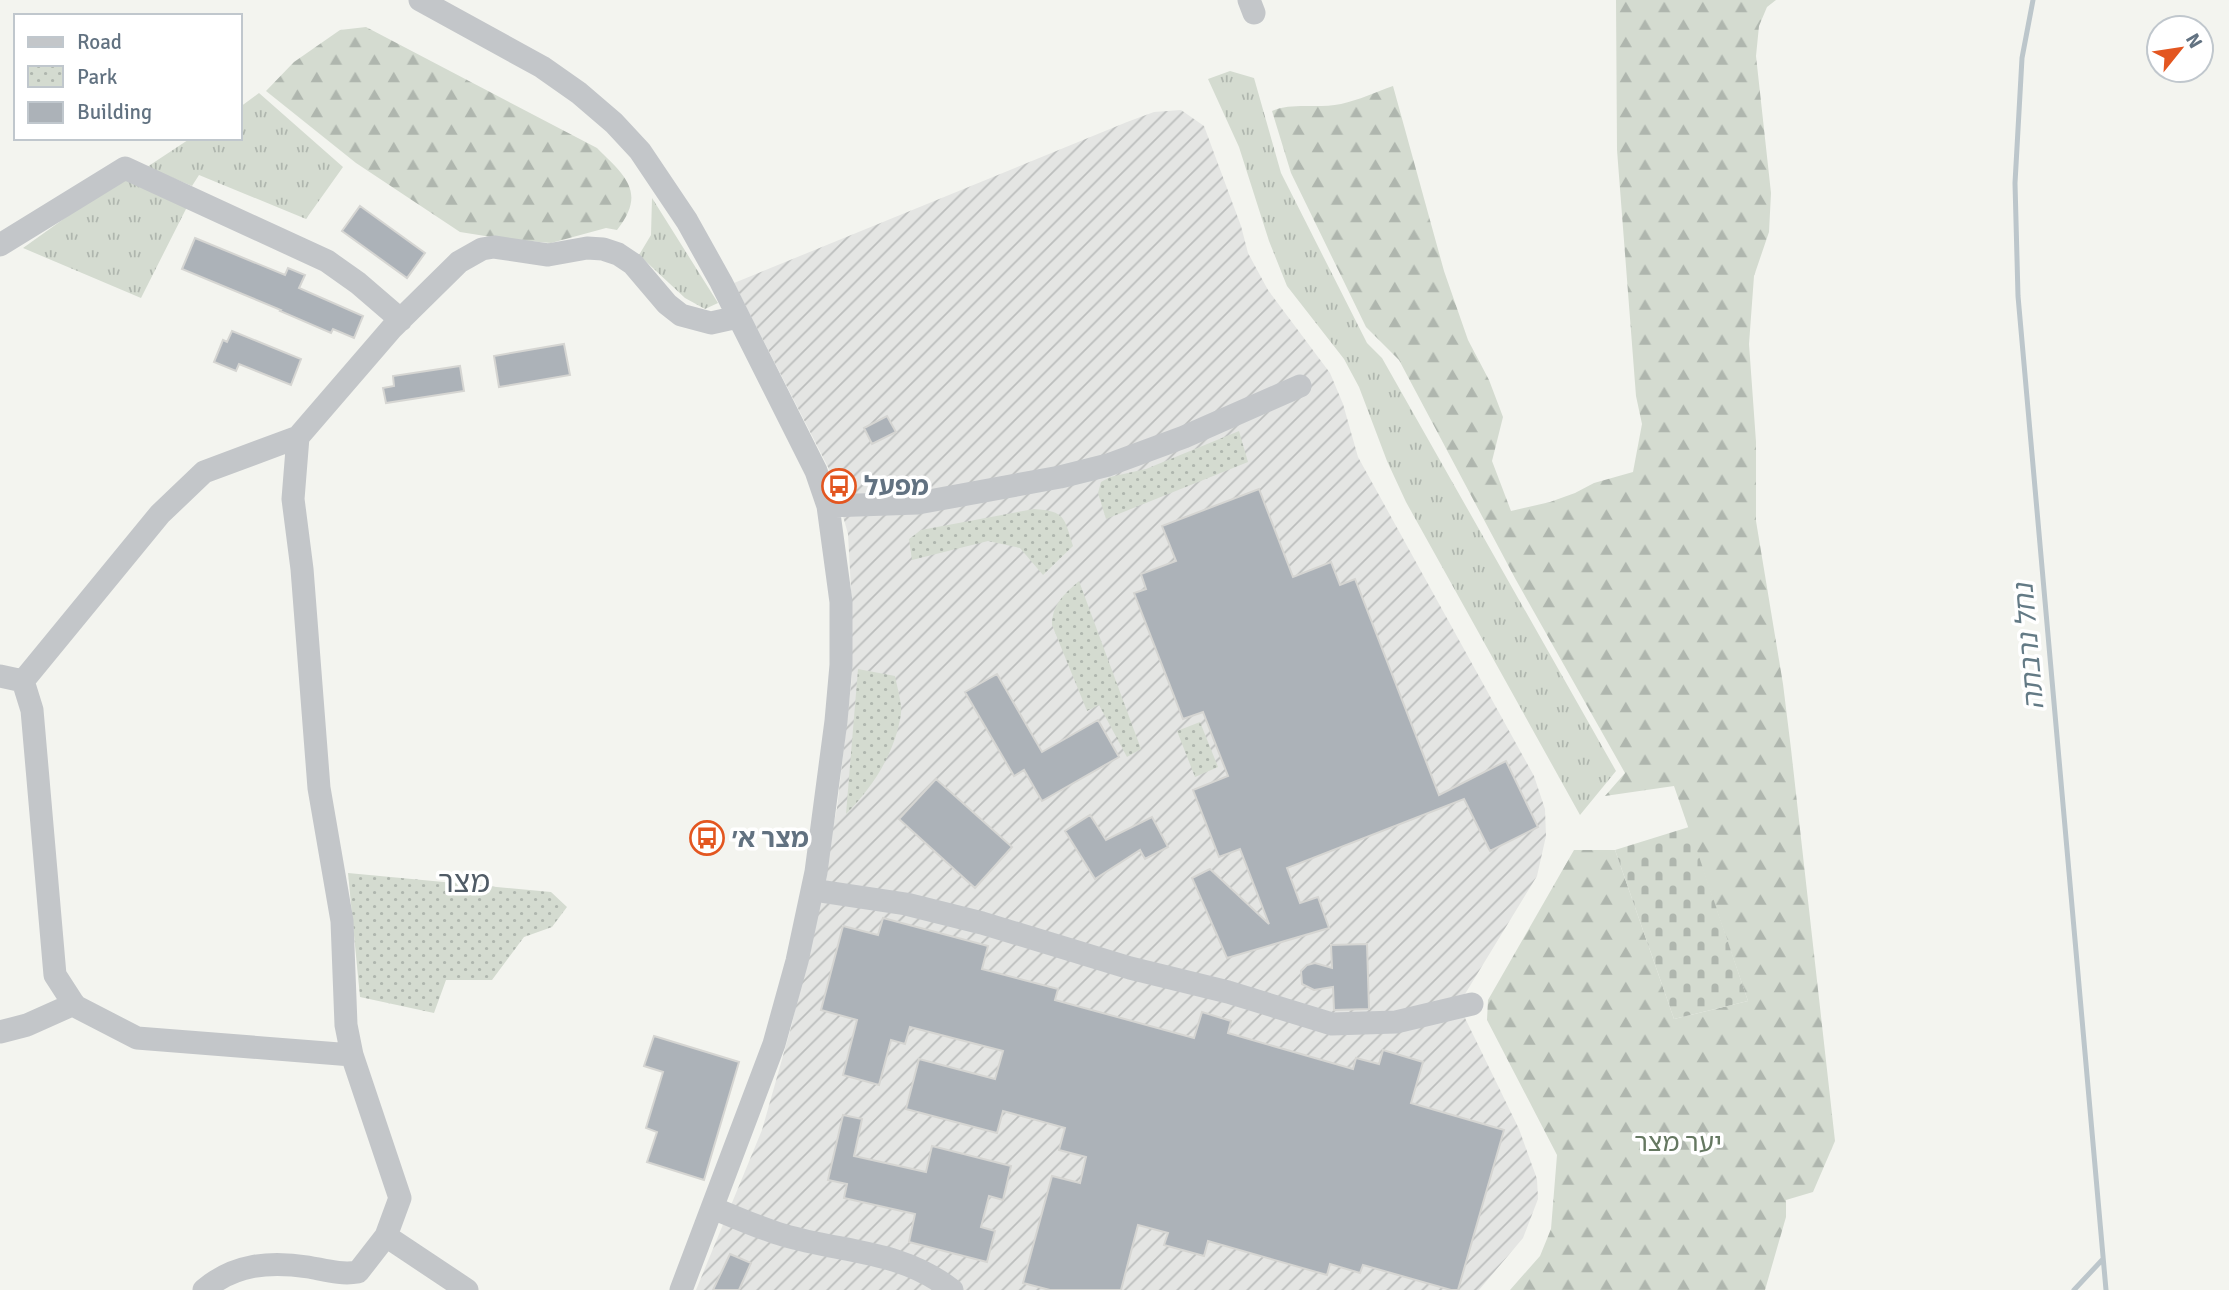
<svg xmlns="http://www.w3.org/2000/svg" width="2229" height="1290" font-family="Signika,'Noto Sans Hebrew',sans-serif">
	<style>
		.industrial { fill: url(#industrial-furrows) }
		.grass { fill: url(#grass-tufts) }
		.forest { fill: url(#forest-firs) }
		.cemetery { fill: url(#cemetery-stones) }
		.park { fill: url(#park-dots) }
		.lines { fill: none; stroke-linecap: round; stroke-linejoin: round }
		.stream { stroke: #bcc6cb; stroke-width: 5 }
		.building { fill: #acb2b8; stroke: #d5d5d2; stroke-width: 2 }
		.minor { stroke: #c3c6c9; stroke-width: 23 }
		.labels { text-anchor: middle; stroke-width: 7; stroke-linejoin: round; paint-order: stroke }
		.poi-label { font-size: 26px; font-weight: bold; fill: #627281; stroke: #fff; text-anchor: start }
		.park-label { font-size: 26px; fill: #657861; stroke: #fff }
		.water-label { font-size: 28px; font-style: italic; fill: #637a85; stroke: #fff }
		.quarter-label { font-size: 30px; fill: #505b66; stroke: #fff }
	</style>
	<defs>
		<pattern id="industrial-furrows" width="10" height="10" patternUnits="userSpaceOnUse" patternTransform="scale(1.75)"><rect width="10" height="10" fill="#e4e5e3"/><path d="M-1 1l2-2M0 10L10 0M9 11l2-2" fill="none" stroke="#bcbebd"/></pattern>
		<pattern id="grass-tufts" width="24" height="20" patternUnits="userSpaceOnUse" patternTransform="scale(1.75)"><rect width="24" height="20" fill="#d4dbd0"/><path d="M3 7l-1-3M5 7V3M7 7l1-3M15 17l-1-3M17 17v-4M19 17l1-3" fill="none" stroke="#afb6ae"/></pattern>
		<pattern id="forest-firs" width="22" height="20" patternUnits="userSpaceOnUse" patternTransform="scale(1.75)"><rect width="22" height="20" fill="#d4dbd0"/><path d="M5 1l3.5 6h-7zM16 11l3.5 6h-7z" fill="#afb6ae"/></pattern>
		<pattern id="cemetery-stones" width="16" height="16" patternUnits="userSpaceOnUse" patternTransform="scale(1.75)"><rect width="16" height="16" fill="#d4dbd0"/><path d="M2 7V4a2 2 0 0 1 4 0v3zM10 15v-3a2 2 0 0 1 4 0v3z" fill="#afb6ae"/></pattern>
		<pattern id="park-dots" width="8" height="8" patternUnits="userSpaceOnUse" patternTransform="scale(1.75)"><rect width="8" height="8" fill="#d4dbd0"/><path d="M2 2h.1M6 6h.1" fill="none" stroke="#afb6ae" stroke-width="1.8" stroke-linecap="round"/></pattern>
	</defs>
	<rect width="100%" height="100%" fill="#f3f4ef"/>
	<path class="industrial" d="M1181,110L1204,126L1241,226L1248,253L1268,290L1330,373L1343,404L1358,457L1534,776L1545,809L1546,836L1537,876L1465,994V1018L1519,1129L1537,1179L1538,1199L1523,1238L1479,1290H696L762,1130L792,1024L837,808L852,676L851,589L848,534L831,473L734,283L1127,122L1154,112Z"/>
	<path class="grass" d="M1230,71L1254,78L1281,173L1367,343L1382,358L1616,771L1580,815L1406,502L1387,461L1359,387L1344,359L1287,286L1269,241L1239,147L1208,79Z
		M259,93L343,167L306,219L199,175L192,186L147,167L191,138H240V107Z
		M121,178L188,205L141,298L23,248Z
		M652,198L718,303L705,309L685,298L639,255L651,235Z"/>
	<path class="forest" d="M1616,0H1776L1767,7L1759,26L1756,56L1771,193L1769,232L1754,276L1749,344L1756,442V521L1783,684L1791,749L1835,1141L1813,1192L1786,1200V1217L1765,1290H1510L1540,1256L1551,1229L1557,1155L1487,1020L1488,1000L1574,850H1615L1674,1019L1748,1001L1674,786L1605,796L1625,773L1516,580L1399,360L1366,327L1291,173L1272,111C1292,102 1317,109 1341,104C1359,100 1376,92 1393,86L1444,271L1468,340L1489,380L1503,417L1492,461L1511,511L1550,502L1575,493L1594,483L1633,472L1642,424L1636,396L1617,150Z
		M366,27L597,148C625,176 647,192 617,230L606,228L551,243L504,239L460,232L356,163L266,91L294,62L340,30Z"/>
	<path class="cemetery" d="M1689,827L1748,1001L1674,1019L1615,850Z"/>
	<path class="park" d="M1239,431L1248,462L1106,519L1098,493L1101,482L1110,477L1146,469Z
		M1034,509C1066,511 1064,518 1073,546L1043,575L1020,548L988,541L912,560L909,539L921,530Z
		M1079,581L1141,749L1127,757L1099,705L1087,711L1052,625C1052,605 1064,594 1079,581Z
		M858,669L895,676C897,687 902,702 901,714C895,753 873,787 846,814Z
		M1200,722L1218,767L1195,777L1177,731Z
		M348,873L551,892L567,907L552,927L524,937L492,980H446L434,1013L360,997Z"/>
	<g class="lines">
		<path class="stream" d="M2033,0L2022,58L2015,183L2018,296L2106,1290
			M2074,1290L2103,1259"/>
	</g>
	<path class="building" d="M360,206L425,253L407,278L342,231Z
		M195,238L285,275L288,268L305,275L299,288L363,316L354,338L333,329L331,333L280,311L281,310L182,269Z
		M232,331L301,359L291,385L239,364L236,371L214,362L223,340L227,342Z
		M564,344L570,375L499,387L494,356Z
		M460,366L464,391L386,403L383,388L394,386L393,376Z
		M887,416L896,432L872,444L864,428Z
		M1259,489L1293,577L1331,562L1340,585L1355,579L1439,795L1506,761L1538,827L1490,851L1464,799L1287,868L1300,903L1318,897L1329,928L1227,958L1192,878L1210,869L1269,924L1240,849L1219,857L1193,790L1228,776L1203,712L1183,719L1134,593L1146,589L1141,574L1176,561L1162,526Z
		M997,674L1042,752L1098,720L1119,757L1042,801L1024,770L1014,776L965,692Z
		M936,779L1012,847L975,888L899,819Z
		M1090,815L1106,840L1152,817L1168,847L1145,859L1140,850L1095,879L1065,831Z
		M883,918L988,946L982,969L1058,989L1055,1000L1194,1038L1202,1012L1231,1021L1228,1033L1353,1069L1356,1058L1379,1064L1383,1050L1423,1062L1411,1103L1504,1130L1458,1290H1451L1363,1265L1360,1273L1330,1264L1327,1275L1208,1241L1204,1256L1164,1245L1168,1233L1138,1225L1121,1290H1050L1023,1283L1052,1176L1080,1183L1086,1157L1059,1150L1065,1128L1003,1111L997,1133L906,1109L919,1059L995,1079L1003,1051L910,1027L905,1044L891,1040L879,1085L843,1075L857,1020L821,1010L843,926L878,935Z
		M1367,944L1369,1009L1334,1010L1333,987L1314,990L1302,984L1301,971L1307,965L1315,963L1332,968L1331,945Z
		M654,1036L739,1062L704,1180L647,1162L657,1132L646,1128L663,1072L644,1066Z
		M843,1115L862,1119L854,1156L926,1172L932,1146L1011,1166L1003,1200L989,1196L981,1227L995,1231L987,1262L909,1242L915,1214L844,1198L847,1184L828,1180Z
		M730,1254L751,1263L739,1290H713Z"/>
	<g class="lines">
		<path class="minor" d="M420,0L542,67L579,93L614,123L640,151L687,221L721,282L816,471L828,506L841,602V665L836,721L816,872L797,961L774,1044L681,1290
			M1249,0L1254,13
			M0,245L125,168L327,261L358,283L401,320
			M828,506L918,503L1060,477L1108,465L1184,437L1300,386
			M0,676L23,681L160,514L204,472L298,437
			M23,681L32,710L55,975L75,1006L137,1038L352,1055
			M813,890L906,904L982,923L1130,968L1228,992L1332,1024L1396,1022L1472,1004
			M0,1032L27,1025L74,1004
			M712,1208C736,1217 759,1228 783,1235C843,1253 899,1249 952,1290
			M386,1236L400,1198L352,1055L346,1025L342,921L319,788L302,569L293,499L298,437L392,328L459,262L482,249L494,247L548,255L587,248L603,249L618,254L633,264L667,304L681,315L711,323L738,317
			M204,1290C234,1264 270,1261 308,1267C325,1270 341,1275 358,1272L386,1236L467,1290"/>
	</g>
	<defs>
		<g id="bus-ring" transform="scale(1.75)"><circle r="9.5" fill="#fff" stroke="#e35620" stroke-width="1.5"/><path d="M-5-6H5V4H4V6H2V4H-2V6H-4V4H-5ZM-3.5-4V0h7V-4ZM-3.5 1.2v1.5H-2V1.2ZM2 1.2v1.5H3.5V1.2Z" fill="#e35620"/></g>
	</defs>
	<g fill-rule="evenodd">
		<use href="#bus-ring" x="839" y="486"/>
		<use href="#bus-ring" x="707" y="838"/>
	</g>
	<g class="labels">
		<g class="poi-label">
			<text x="864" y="495">מפעל</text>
			<text x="732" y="847">מצר א׳</text>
		</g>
		<g class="park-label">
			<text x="1678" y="1151">יער מצר</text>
		</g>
		<g class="water-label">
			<text transform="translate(2028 647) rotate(-95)" y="10">נחל נרבתה</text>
		</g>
		<g class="quarter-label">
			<text x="464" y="892">מצר</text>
		</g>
	</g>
	<rect x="14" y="14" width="228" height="126" fill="#ffffff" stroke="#c0c7cd" stroke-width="2"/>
	<rect x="28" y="37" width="35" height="10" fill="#c3c6c9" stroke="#c0c7cd" stroke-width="2"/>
	<text x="77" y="49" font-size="21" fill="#627281">Road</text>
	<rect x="28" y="66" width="35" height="21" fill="url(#park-dots)" stroke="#c0c7cd" stroke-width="2"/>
	<text x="77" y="84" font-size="21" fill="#627281">Park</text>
	<rect x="28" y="102" width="35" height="21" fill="#acb2b8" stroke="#c0c7cd" stroke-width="2"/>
	<text x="77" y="119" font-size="21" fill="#627281">Building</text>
	<g transform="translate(2180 49) rotate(60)"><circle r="33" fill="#ffffff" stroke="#c0c7cd" stroke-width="2"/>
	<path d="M0-5L12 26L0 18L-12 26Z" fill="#e35620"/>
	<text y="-10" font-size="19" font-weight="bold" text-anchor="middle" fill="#627281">N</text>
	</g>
</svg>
